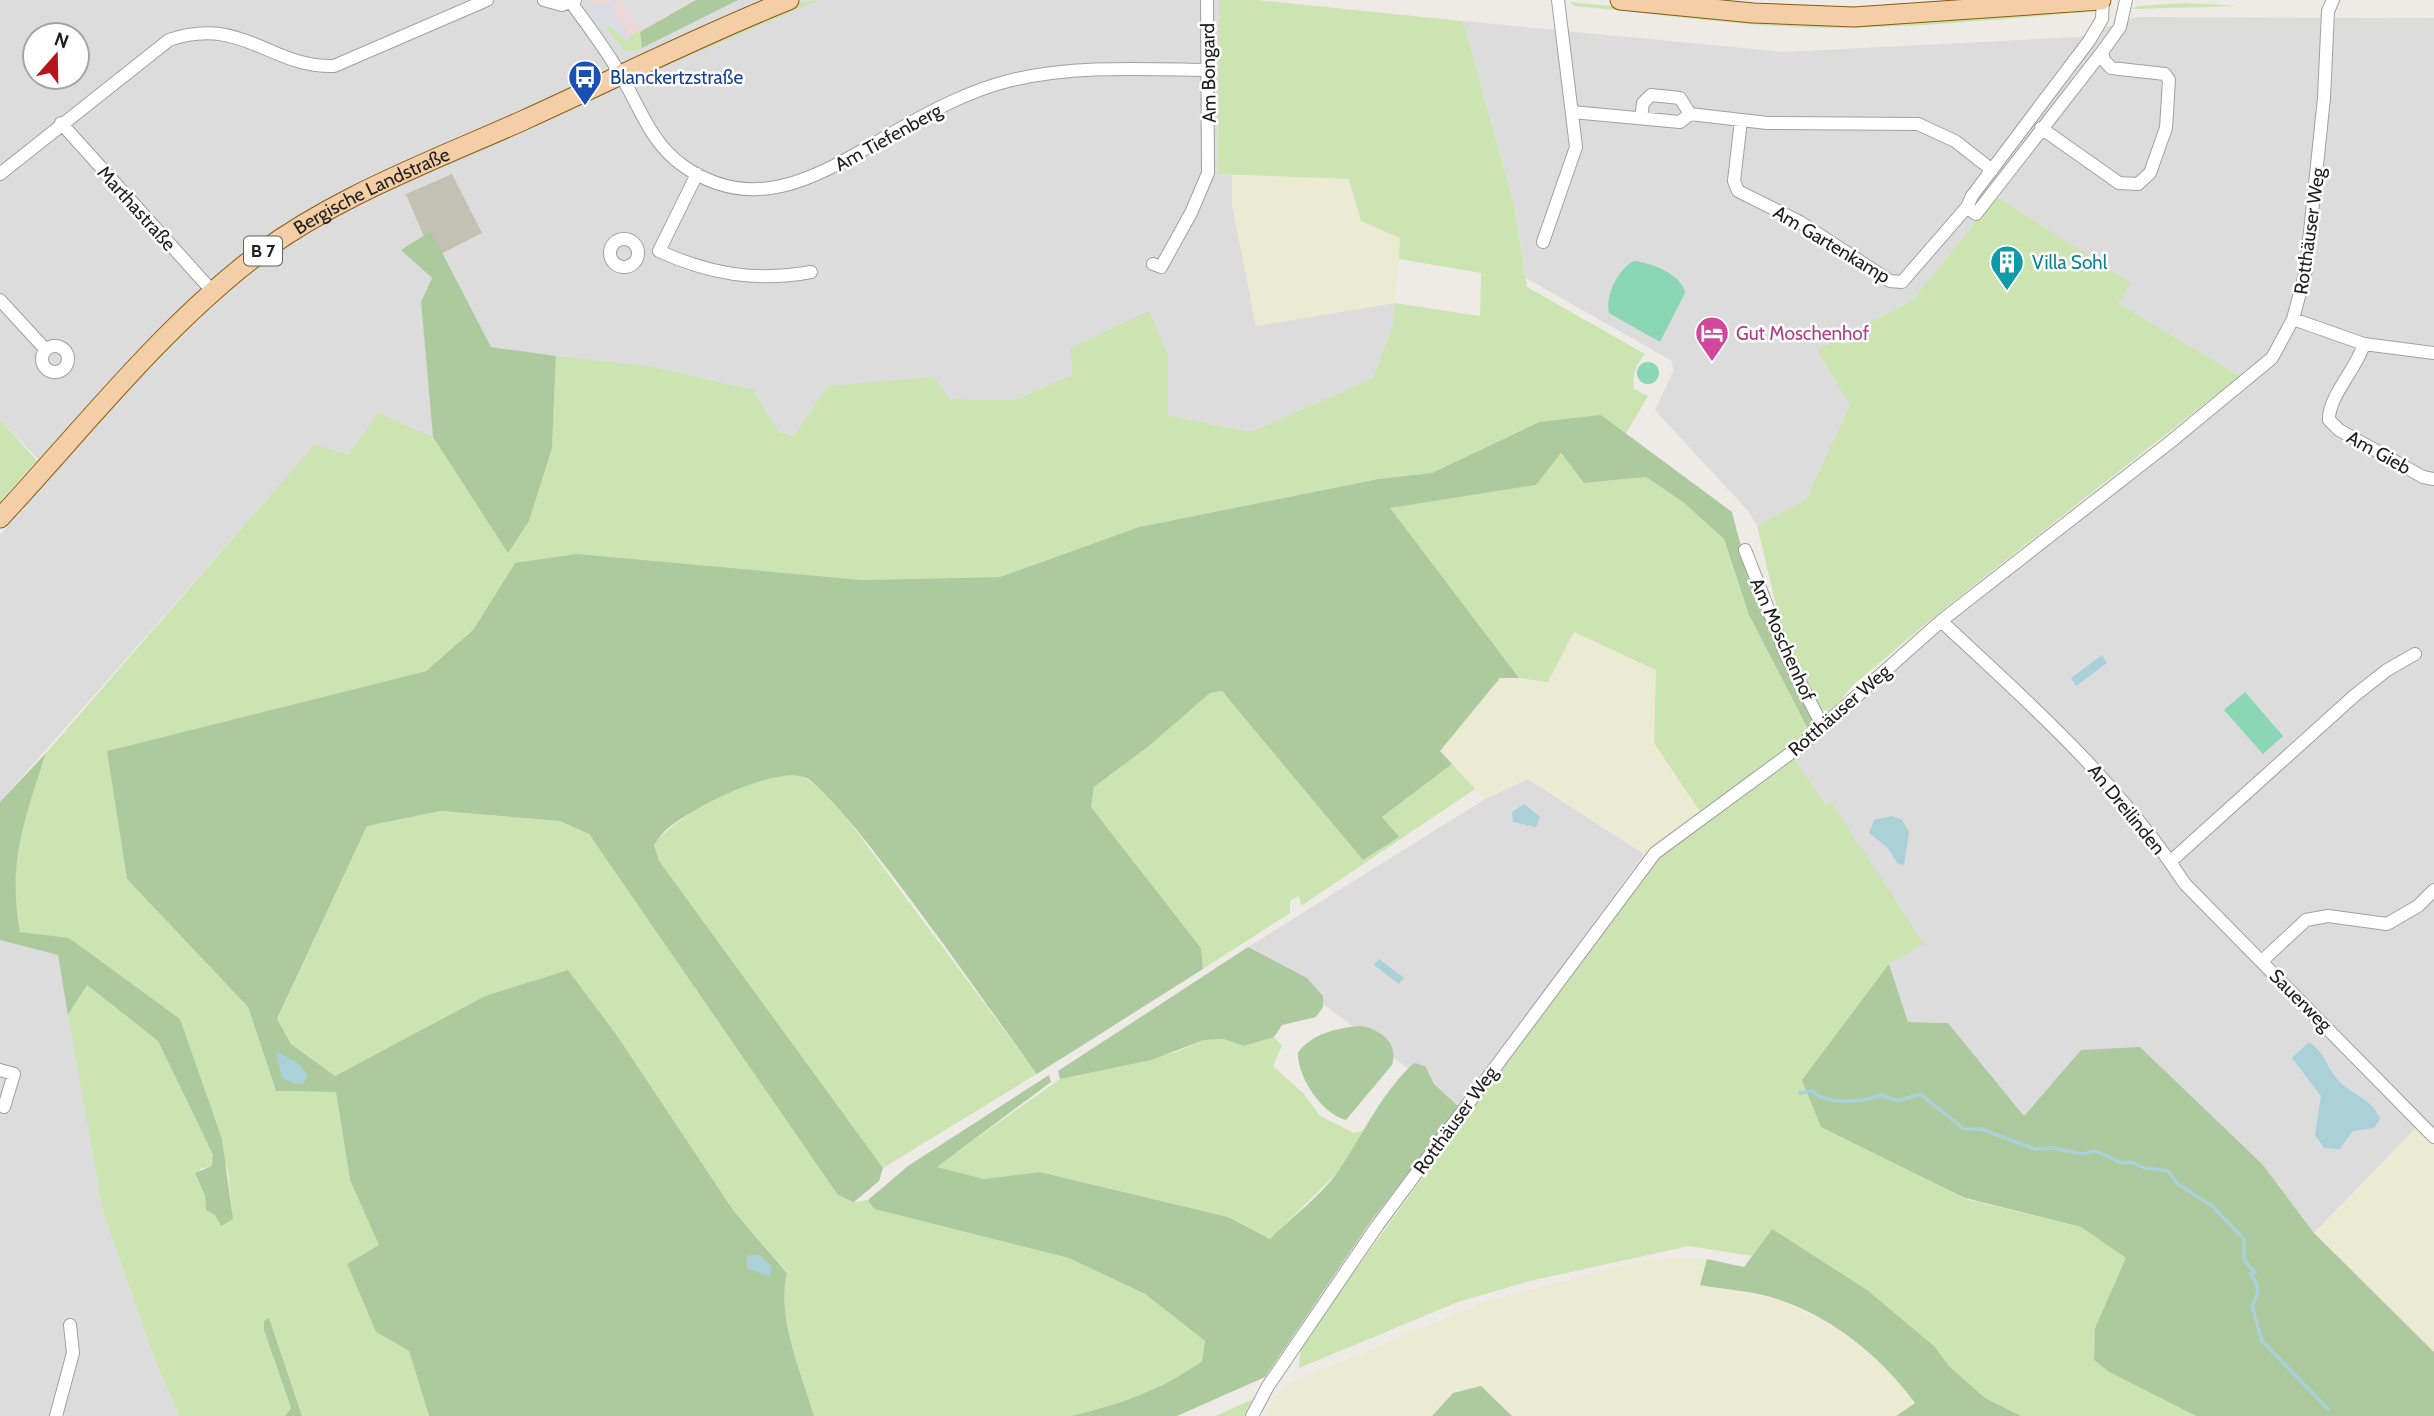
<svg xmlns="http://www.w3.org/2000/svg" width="2434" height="1416" font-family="Cabin,sans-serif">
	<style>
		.residential { fill: #dcdcdc; fill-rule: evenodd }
		.commercial { fill: #edd7d7 }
		.construction { fill: #c2c1b2 }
		.farmland { fill: #ebebd3 }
		.grass { fill: #cce4b1 }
		.forest { fill: #adca9e }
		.pitch { fill: #8bd6b5 }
		.parking { fill: #dfdfdf }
		.plaza { fill: #dadbe4 }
		.water { fill: #aad0d8 }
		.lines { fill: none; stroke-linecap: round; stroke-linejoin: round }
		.stream { stroke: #aad0d8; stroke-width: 3.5 }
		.street-casing { stroke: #a0a0a0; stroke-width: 14 }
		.primary-casing { stroke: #8a5b0f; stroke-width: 21 }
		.street { stroke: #fff; stroke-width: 12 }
		.primary { stroke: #f3cea6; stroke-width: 19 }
		.labels { text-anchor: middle; stroke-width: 5; stroke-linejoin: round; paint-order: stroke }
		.shield { fill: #fff; stroke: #626262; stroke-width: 2 }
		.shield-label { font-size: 18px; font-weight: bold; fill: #1f1f1f }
		.street-label { font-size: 19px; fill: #1f1f1f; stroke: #fff }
		.transit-label { font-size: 19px; fill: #164399; stroke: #fff; text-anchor: start }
		.culture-label { font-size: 19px; fill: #0d838f; stroke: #fff; text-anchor: start }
		.hotel-label { font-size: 19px; fill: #b23c85; stroke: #fff; text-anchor: start }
	</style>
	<rect width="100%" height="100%" fill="#eeebe6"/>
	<path class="residential" d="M0,0H1219L1218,174L1232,175V204L1256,326L1395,303L1393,324L1373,378L1250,432L1168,415V355L1073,374L1015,400L950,399L795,436L778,433L654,367L607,364L491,347L431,231L432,278L421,302L433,437L378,412L348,455L315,445L0,802V535L53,475L0,419ZM35,35H77V77H35Z
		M2136,17L2434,18V1129L2417,1127L2314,1233L2263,1165L2081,1050L2024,1116L1948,1023L1908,1022L1889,964L1923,944L1831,803L1826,805L1794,758L1828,732L1937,633L2250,386L2240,376L2118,303L2130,283L1996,196L1913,300L1817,350L1850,405L1806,499L1757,526L1748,511L1655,410L1673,372L1672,361L1526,278L1514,205L1463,21L1784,52L2079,37Z
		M1528,779L1644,854L1459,1107L1248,947L1485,799Z
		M0,940L58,954L103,1212L153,1355L179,1416H0Z"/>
	<path class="commercial" d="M591,0H700L622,45Z"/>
	<path class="construction" d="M452,174L482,233L433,258L406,194Z"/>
	<path class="farmland" d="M1232,175L1349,179L1361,221L1401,238L1395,303L1256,326L1232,204Z
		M1574,632L1656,670L1654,743L1701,813L1644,854L1528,779L1485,799L1440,751L1500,678L1548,681Z
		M2417,1127L2434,1145V1352L2314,1233Z
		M1673,1258L1707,1259L1701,1285L1780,1300L1845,1333L1891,1372L1915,1404L1896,1416H1512L1481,1386L1432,1416H1263L1275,1396L1288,1384L1487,1301L1633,1263Z"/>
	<path class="grass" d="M819,0L658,69L657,66C694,49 783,0 819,0Z
		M1219,0H1257L1463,21L1514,205L1527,287L1645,354C1636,365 1632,374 1634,389L1648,396L1625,435L1539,422L1432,473L1378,479L1139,527L1000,577L861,580L515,563L473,630L426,671L108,751L127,879L248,1007L276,1091L336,1092L350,1180L380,1245L347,1264L376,1332L409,1351L429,1416H302L269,1319L274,1360L291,1408L285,1416H179L153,1355L103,1212L68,1015L87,985L158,1041L213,1155V1166L200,1169C200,1197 210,1198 232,1211L228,1172L180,1019L38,936L20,932L14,899L18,839L46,753L315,444L348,455L378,412L433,437L508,552L552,448L556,356L654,367L753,390L778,432L794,436L828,386L934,377L950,399L1015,400L1073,374L1070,348L1149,311L1168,355V415L1250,432L1373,378L1393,324L1395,303L1480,316L1481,273L1399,259L1400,238L1361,221L1349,179L1218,174Z
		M1570,2L1745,19L2088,12C2002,19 1916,28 1829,28C1744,27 1659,14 1575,6Z
		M2185,3L2238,6L2132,9L2137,6Z
		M611,26L630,40L629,36L639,31L642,48L634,52L624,50L605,27Z
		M1996,196L2131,283L2118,303L2240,376L1935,616L1852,686L1831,713L1820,708L1786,646L1757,526L1806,499L1850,405L1817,350L1913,300Z
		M0,419L37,461L0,501Z
		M1561,453L1584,483L1646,477L1683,502L1724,539L1749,615L1809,731L1701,813L1654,743L1656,670L1574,632L1548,682L1519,678L1389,508L1536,485Z
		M1222,691L1363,859L1382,817L1452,764L1475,789L1301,906L1299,896L1290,901V913L1203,969L1201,948L1091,807L1094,787L1149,746L1210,693Z
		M1794,758L1826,805L1831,802L1924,944L1889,964L1916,1172L1965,1199L2081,1227L2127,1258L2095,1328L2094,1360L2109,1372L2196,1416H2021L1985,1398L1949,1366L1935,1347L1772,1229L1752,1256L1689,1246L1530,1281L1458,1302L1299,1368L1301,1345L1608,922L1660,857Z
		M778,776H802L828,793L1037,1074L883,1168L658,861L654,845C676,815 741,783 778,776Z
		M441,811L560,821L589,834L854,1202L868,1200L874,1209L1069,1258L1145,1294L1205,1341L1202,1361L1183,1375L1123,1404L1071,1416H814C802,1372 776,1318 787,1272L733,1210L616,1034L568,970L485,996L335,1076L291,1044L277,1020L367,826Z
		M1274,1037L1282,1046L1273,1066L1304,1094L1320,1116L1354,1133L1365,1130L1338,1172L1270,1239L1228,1217L1040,1172L984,1179L936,1167L1060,1079L1176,1052L1204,1040L1224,1039L1244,1046Z
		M1253,1399L1244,1416H1216Z"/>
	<path class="forest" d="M696,0H738L642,48L640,32Z
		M431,231L491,347L556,356L552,448L529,521L508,553L433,437L421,302L432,278L401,250Z
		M1601,415L1732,512C1749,585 1783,654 1814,722L1809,731L1749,615L1724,539L1683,502L1646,477L1584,483L1561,453L1536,485L1390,508L1519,678H1500L1440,751L1452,764L1382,817L1399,837L1363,860L1222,691L1210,693L1149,746L1094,787L1091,807L1201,948L1203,969L1037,1074C1004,1030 837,787 804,777C771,767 693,808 667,829C662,833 658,840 654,845L659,861L883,1168L879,1181L854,1202L838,1195L589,834L560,821L441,811L367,826L277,1019L291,1044L335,1076L485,996L568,970L616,1034L733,1210L787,1273C776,1318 802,1373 814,1416H429L409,1351L376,1332L347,1264L379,1245L350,1180L336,1092L276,1091L248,1007L127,879L107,751L426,671L473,630L515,563L577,554L861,580L1000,577L1139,527L1378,479L1432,473L1539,422Z
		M46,753C25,818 7,863 20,932L69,938L180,1019L222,1139L233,1219L221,1226L215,1215L206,1210L205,1195L195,1173L212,1166L213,1155L158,1041L87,985L68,1015L58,955L0,940V802Z
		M1248,947L1307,978L1323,996V1007L1316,1017L1282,1025L1274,1037L1244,1046L1224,1039L1204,1040L1151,1060L1060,1079L1058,1071Z
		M1889,964L1908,1022L1948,1023L2024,1116L2081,1050L2140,1047L2263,1165L2314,1233L2434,1352V1416H2196L2109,1372L2094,1360L2095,1328L2126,1258L2081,1227L1965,1198L1821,1127L1802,1080Z
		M1361,1026C1381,1030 1399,1043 1392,1065L1346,1120C1323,1115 1297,1077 1298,1053C1310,1034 1340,1027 1361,1026Z
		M1414,1063L1425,1066L1434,1084L1459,1107L1371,1221L1265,1377L1177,1416H1071C1119,1405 1162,1390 1202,1361L1205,1341L1145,1294L1069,1258L874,1209L868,1200L908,1166L1049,1075L1051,1082L937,1167L984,1179L1040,1172L1228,1217L1270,1239C1292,1217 1322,1195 1339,1170C1364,1133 1381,1093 1414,1063Z
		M1772,1229L1867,1290L1935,1347L1949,1366L1985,1398L2021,1416H1896L1915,1403C1881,1357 1835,1319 1780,1300C1755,1291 1726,1290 1700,1285L1707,1259L1744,1267Z
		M269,1318L302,1416H285L291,1408L264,1330V1321Z
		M1481,1386L1512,1416H1432L1453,1393Z"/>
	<path class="pitch" d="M1634,261C1650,262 1683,275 1685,293L1660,342L1609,313C1605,296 1618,269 1634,261Z
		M1637 373a11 11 0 1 1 22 0a11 11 0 1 1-22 0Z
		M2245,692L2283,736L2263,754L2224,710Z"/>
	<path class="parking" d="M621,0H695L640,30Z"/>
	<path class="plaza" d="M615,0L617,24H622L629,36L627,42L611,26L605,27L589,6L608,4Z"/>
	<path class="water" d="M2102,655L2107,663L2076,686L2071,678Z
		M1524,804L1540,817L1536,827L1513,822L1512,812Z
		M1892,816L1902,820L1909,832L1904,865L1898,864L1887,847L1869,833L1874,820Z
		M1379,959L1404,978L1399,984L1374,965Z
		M2309,1042C2328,1056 2325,1066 2339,1081C2353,1096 2373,1099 2380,1119L2374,1128L2353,1131L2340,1149L2324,1148L2315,1135L2321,1096L2292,1058Z
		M279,1053L298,1063L308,1075L303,1084H295L282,1078L276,1054Z
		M747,1255H760L772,1267L770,1277L747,1268Z"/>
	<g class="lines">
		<path class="stream" d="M1800,1093L1812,1091C1828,1106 1863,1102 1881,1095L1898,1101L1920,1094L1964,1129H1981L2035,1149L2053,1148L2082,1154L2096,1151L2121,1163L2132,1162L2144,1168L2168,1171L2178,1184L2212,1206L2244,1239V1260L2255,1273L2250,1274C2260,1286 2260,1293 2252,1306L2262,1341L2328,1409"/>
		<g class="street-casing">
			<path id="street" d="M544,0L562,5L575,0
				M569,0C587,24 605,48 620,74C640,107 650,142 682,165C759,220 827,170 896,131C931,111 969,91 1008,81C1073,65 1142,69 1208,70
				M1572,112L1680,122L1690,114L1767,123L1918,124L1955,141L1992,170
				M1641,118L1643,103L1651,95L1680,98L1690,114
				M1741,120L1734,181L1738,191L1800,222L1890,281L1902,282L1967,207L1972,196L2089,41L2102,19L2103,0
				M61,123L213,292
				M2041,128L2119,183L2138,184L2150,173L2166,128L2169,80L2165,74L2111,68L2104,60L2102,52
				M0,174L169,40C242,15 271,68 334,66L487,0
				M697,174L659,251C709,274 756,282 811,272
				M1967,207L1976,214L2102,52L2120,27L2126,0
				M610 253a14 14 0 1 1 28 0a14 14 0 1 1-28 0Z
				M1543,242L1576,147L1558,0
				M1153,264L1161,267L1191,213L1208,173L1207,0
				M0,300L46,350
				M2293,319L2364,344L2434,353
				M2364,344C2357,368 2328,397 2329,420L2339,430L2423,477L2434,479
				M42 359a13 13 0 1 1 26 0a13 13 0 1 1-26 0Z
				M1745,550L1787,657L1823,727
				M1941,621C2023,697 2105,770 2170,862L2354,696L2387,670L2415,654
				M2170,862L2185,884L2434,1137
				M2262,961L2306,920L2328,916L2387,924L2418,906L2434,890
				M0,1070L14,1074L4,1107
				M56,1416L73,1353L70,1325
				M1252,1416L1268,1386L1377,1226L1655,853L1803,744L1941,621L2169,443L2272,358L2293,319L2306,270L2324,98L2328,11L2333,0"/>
		</g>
		<g class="primary-casing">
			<g id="primary">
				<path d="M1620,0L1753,13L1854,17L2101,0"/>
				<path id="s1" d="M0,518C80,432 155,336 247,263C328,199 430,162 524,120C612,80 699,36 789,0"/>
			</g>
		</g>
		<use href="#street" class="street"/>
		<use href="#primary" class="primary"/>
	</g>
	<defs>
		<g id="bus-pin" transform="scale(1.75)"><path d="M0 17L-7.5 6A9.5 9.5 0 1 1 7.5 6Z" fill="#1a4fb4" stroke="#fff"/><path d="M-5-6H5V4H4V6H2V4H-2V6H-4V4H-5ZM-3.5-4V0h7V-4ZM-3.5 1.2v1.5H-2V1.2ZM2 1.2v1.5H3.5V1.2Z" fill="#fff"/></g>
		<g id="building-pin" transform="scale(1.75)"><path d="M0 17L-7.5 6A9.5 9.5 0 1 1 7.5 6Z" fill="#0f9aa8" stroke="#fff"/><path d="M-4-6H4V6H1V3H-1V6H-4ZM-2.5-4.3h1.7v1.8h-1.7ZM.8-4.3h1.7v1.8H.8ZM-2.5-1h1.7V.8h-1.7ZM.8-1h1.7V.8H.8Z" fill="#fff"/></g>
		<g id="hotel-pin" transform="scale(1.75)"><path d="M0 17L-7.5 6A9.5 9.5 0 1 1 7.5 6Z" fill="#d1479c" stroke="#fff"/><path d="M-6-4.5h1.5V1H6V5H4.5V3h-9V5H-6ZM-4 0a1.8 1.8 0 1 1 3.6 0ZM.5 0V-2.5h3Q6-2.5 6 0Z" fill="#fff"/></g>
	</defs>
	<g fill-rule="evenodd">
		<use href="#bus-pin" x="585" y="77"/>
		<use href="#building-pin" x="2007" y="262"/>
		<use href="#hotel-pin" x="1712" y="333"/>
	</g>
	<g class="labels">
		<rect class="shield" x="244" y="236.5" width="38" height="29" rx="5"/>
		<g class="shield-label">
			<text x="263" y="257">B 7</text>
		</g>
		<g class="street-label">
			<text transform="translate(1208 73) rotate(-91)" y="7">Am Bongard</text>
			<text transform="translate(888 137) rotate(-29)" y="7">Am Tiefenberg</text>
			<text dy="7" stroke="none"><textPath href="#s1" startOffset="500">Bergische Landstraße</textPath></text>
			<text transform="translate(137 208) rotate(48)" y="7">Marthastraße</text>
			<text transform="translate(2309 231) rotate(-82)" y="7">Rotthäuser Weg</text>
			<text transform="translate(1832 244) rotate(31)" y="7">Am Gartenkamp</text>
			<text transform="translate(2379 452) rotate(29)" y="7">Am Gieb</text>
			<text transform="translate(1783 639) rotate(66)" y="7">Am Moschenhof</text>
			<text transform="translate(1839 710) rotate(-41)" y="7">Rotthäuser Weg</text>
			<text transform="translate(2127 809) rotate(51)" y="7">An Dreilinden</text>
			<text transform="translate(2301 1000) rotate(45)" y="7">Sauerweg</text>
			<text transform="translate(1455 1120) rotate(-54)" y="7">Rotthäuser Weg</text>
		</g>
		<g class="transit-label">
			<text x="610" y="84">Blanckertzstraße</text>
		</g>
		<g class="culture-label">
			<text x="2032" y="269">Villa Sohl</text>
		</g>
		<g class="hotel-label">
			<text x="1736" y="340">Gut Moschenhof</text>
		</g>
	</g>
	<g transform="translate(56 56) rotate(20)"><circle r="33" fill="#ffffff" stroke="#a5a5a5" stroke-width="2"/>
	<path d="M0-5L12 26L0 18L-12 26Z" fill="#b9141c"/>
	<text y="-10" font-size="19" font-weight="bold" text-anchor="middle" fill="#1f1f1f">N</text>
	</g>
</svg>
